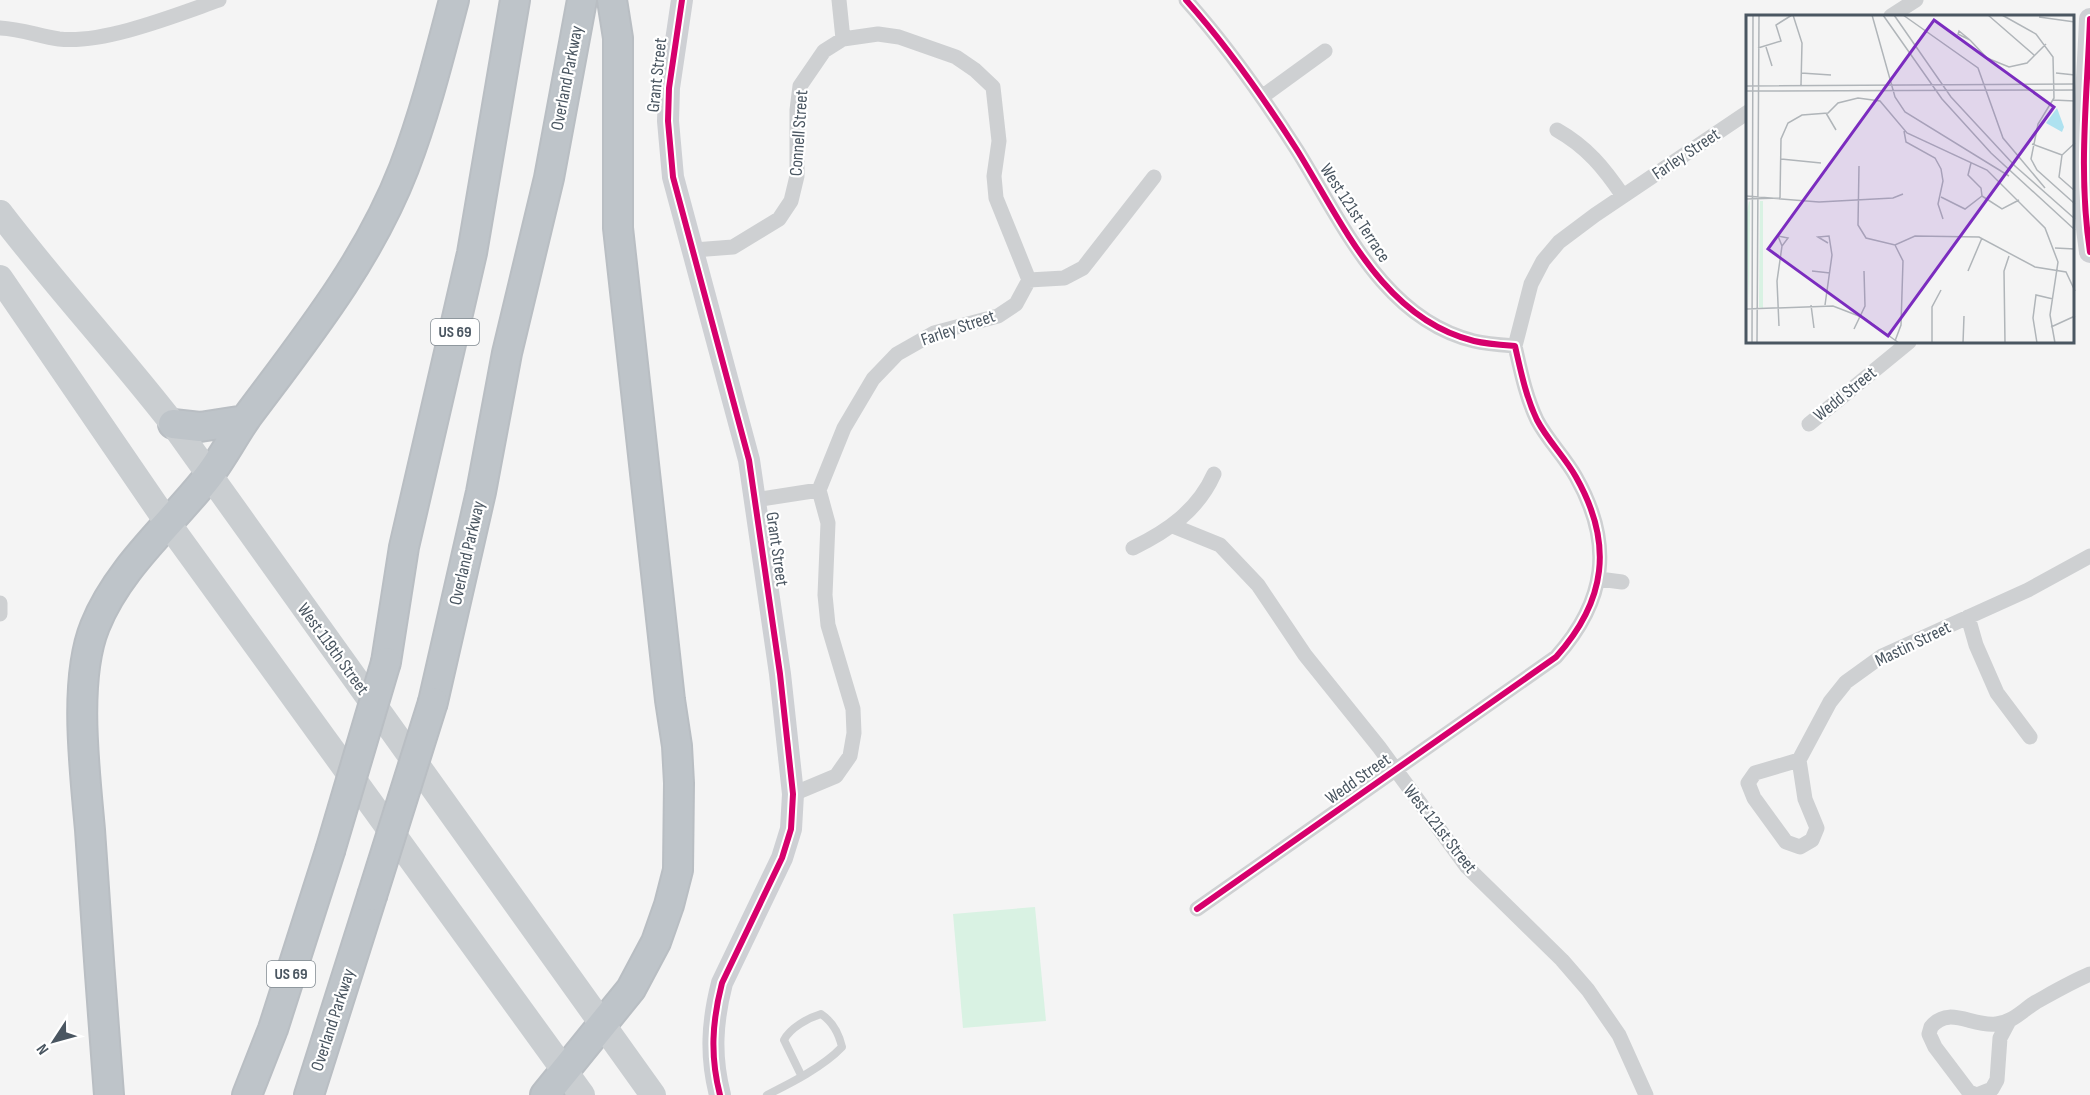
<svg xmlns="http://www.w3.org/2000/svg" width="2090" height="1095" font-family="'Sofia Sans Condensed',sans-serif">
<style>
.green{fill:#d9f2e3}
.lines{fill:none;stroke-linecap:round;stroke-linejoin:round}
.highway-casing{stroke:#b9bec3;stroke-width:32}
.lane{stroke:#ced0d2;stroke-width:8}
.street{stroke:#ced0d2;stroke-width:15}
.secondary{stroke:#ced0d4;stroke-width:22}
.primary{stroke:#caced1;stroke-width:26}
.highway{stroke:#bec4c9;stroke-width:28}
.highway-bridge-casing{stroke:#b9bec3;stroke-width:32;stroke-linecap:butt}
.highway-bridge{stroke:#bec4c9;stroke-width:28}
.cycleway-casing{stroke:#fff;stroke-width:10}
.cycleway{stroke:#d6006c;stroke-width:6}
.labels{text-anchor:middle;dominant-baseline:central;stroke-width:4.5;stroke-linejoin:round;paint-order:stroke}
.shield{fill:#fff;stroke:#808990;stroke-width:1.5}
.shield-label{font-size:16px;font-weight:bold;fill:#4a5661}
.street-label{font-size:18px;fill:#4a5661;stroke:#fff}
.inset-road{fill:none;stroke:#b0b5b9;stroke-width:1.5}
.view{fill:#7b2cbf;fill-opacity:0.15;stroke:#7b2cbf;stroke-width:3}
.inset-edge{fill:none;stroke:#4a5661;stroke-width:3}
</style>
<rect width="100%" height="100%" fill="#f4f4f4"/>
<path class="green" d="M1035,907L1046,1021L963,1028L953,914Z"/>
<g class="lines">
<defs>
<path id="highway" d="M173,424L200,427L245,420
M386,662L404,547L472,253L515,0
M433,702L481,492L507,353L549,178L582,0
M109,1095C102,1007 96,918 90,830C85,772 73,680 95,626C118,568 170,525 207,478C222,459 233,437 247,417C306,338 368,261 404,168C425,113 439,57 454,0
M247,1095L273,1029L330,851
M309,1095L372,896
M545,1095L631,989L656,942L669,905L678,870L679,783L677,746L670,700L618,228V38L612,0"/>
</defs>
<use href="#highway" class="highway-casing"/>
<path class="lane" d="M767,1095C791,1083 823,1067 842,1047C839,1034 833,1022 821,1014C808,1018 790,1028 784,1040L801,1075"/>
<path class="street" d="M839,0L843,39
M1186,0C1228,47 1263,97 1297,150C1342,222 1383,319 1474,341C1487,344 1502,345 1515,346C1521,372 1526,397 1537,420C1548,441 1565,457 1576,477C1614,544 1606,601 1556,657L1197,909
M1891,16L1916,0
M0,28C21,29 39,36 59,39C104,44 176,15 219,0
M1263,96L1325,51
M1557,130C1587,147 1604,168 1623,196
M694,250L733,247L779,219L791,201L797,176V110L800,86L824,51L843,39L878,34L899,37L956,57L975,70L993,87L999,141L994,176L996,198L1029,280
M1029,280L1064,278L1083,268L1154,177
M1515,346L1531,284L1543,261L1559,242L1595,215L1748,112
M1809,424L1909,342
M755,500L819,490
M1173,526L1220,545L1258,585L1305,655L1379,747L1467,867L1562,960L1588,990L1619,1035L1646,1095
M1133,548C1168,531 1198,510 1214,474
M1599,579L1622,582
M0,603V614
M1968,617L1976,645L1997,693L2030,737
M1799,760L1755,773L1748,783L1754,798L1786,842L1800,847L1812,840L1817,828L1805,799L1799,760L1830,702L1846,682L1882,656L2028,590L2090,556
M793,794L836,776L850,756L854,733L853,709L828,625L825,595L828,523L819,490L844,428L873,379L897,354L934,333L998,316L1016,304L1029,280
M2009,1021L2000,1038L1997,1080L1992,1089L1977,1095L1969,1092L1935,1047L1929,1034L1931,1027C1949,1005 1972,1027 1996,1024C2012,1023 2023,1010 2036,1002C2054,992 2071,982 2090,974"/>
<path class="secondary" d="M682,0L669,88L668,121L673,177L749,460L780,674L793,794L791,829L782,858L722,983C712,1022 710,1056 720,1095
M2090,19C2087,97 2078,173 2090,252"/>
<path class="primary" d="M0,213C55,285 117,352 173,424L653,1095
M0,278L167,522L582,1095"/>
<use href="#highway" class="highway"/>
<defs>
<path id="highway-bridge" d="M330,851L386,662
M372,896L433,702"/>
</defs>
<use href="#highway-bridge" class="highway-bridge-casing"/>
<use href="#highway-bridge" class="highway-bridge"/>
<defs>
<path id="cycleway" d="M682,0L669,88L668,121L673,177L749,460L780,674L793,794L791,829L782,858L722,983C712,1022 710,1056 720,1095
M1186,0C1228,47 1263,97 1297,150C1342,222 1383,319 1474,341C1487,344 1502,345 1515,346C1521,372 1526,397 1537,420C1548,441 1565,457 1576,477C1614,544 1606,601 1556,657L1197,909
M2090,19C2087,97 2078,173 2090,252"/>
</defs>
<use href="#cycleway" class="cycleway-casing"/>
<use href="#cycleway" class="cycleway"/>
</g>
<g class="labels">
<g class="shield">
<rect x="431" y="319" width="48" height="26" rx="4.5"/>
<rect x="267" y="961" width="48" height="26" rx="4.5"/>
</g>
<g class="shield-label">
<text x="455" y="332">US 69</text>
<text x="291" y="974">US 69</text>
</g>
<g class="street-label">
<text transform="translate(657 75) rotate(-84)">Grant Street</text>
<text transform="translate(567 78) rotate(-79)">Overland Parkway</text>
<text transform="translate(799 133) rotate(-86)">Connell Street</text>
<text transform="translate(1686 154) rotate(-34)">Farley Street</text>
<text transform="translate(1355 213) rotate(57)">West 121st Terrace</text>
<text transform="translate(958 328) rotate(-19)">Farley Street</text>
<text transform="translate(1845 394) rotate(-39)">Wedd Street</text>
<text transform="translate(777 549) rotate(82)">Grant Street</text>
<text transform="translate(467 553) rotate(-77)">Overland Parkway</text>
<text transform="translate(1913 644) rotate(-26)">Mastin Street</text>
<text transform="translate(333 649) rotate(54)">West 119th Street</text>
<text transform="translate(1358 779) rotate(-35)">Wedd Street</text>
<text transform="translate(1440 829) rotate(52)">West 121st Street</text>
<text transform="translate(333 1020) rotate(-72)">Overland Parkway</text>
</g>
</g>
<g transform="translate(1746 15)">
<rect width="328" height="328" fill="#f4f4f4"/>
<path d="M3,186L4,187L3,293L0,203ZM14,186H17V293L13,292Z" fill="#d9f2e3"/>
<path d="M311,93L318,112L316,117L300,108Z" fill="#aee2f0"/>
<path class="inset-road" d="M47,0L56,28L55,70M126,0L149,82L159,97L263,161M137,0L196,84L245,138L329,215M148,0L205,82L269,151L329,204M157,0L232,53L257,123L299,173M242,0L288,40M256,0L290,19L307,42L308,83L292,109L285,144L291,155L329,189M293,2L329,7M224,25L213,16L212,19L224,25L241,43L263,52L281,48L300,29M20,32L26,51M12,33L35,26L30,10L46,0M55,58L85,60M310,58L329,60M0,71L329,69M0,76L329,75M307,85L329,86M80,98L90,115M158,116L160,127L189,143L195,154L197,166L192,189L197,204M329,128L316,140L313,162L329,176M286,129L316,140M35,144L75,148M225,148L222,160L235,173L236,181M113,151L112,210L120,223L149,230L169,221L233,222L289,252L320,257L329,276M0,181L73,187L147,183L157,179M236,181L256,194L273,185M195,182L219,194L236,181M34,183L35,124L42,108L56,100L82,98L92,88L112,83L134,86L161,118L241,155L299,213L312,247L304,300L309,328M0,184L34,183M309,233L329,234M66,256L84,258M222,256L236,223M65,290L68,313M79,290L86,240L83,221L72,222L82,228M0,294L87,291L118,303L153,328M33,311L31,266L36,231L42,223L32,221L36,231M305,312L329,301M108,314L119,291L118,256M149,326L155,310L157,246L149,230M6,328L7,0M11,328L13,0M186,328V292L195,275M217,328L218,301M259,328L258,256L263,241M291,328L287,303L290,280L307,284"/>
<path class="view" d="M188,5L308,92L142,321L22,234Z"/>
<rect width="328" height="328" class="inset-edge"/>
</g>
<g transform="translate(54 1041) rotate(234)" stroke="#ffffff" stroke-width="4.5" paint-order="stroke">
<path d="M0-4.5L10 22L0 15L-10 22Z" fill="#4a5661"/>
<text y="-9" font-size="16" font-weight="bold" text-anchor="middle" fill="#4a5661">N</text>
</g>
</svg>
